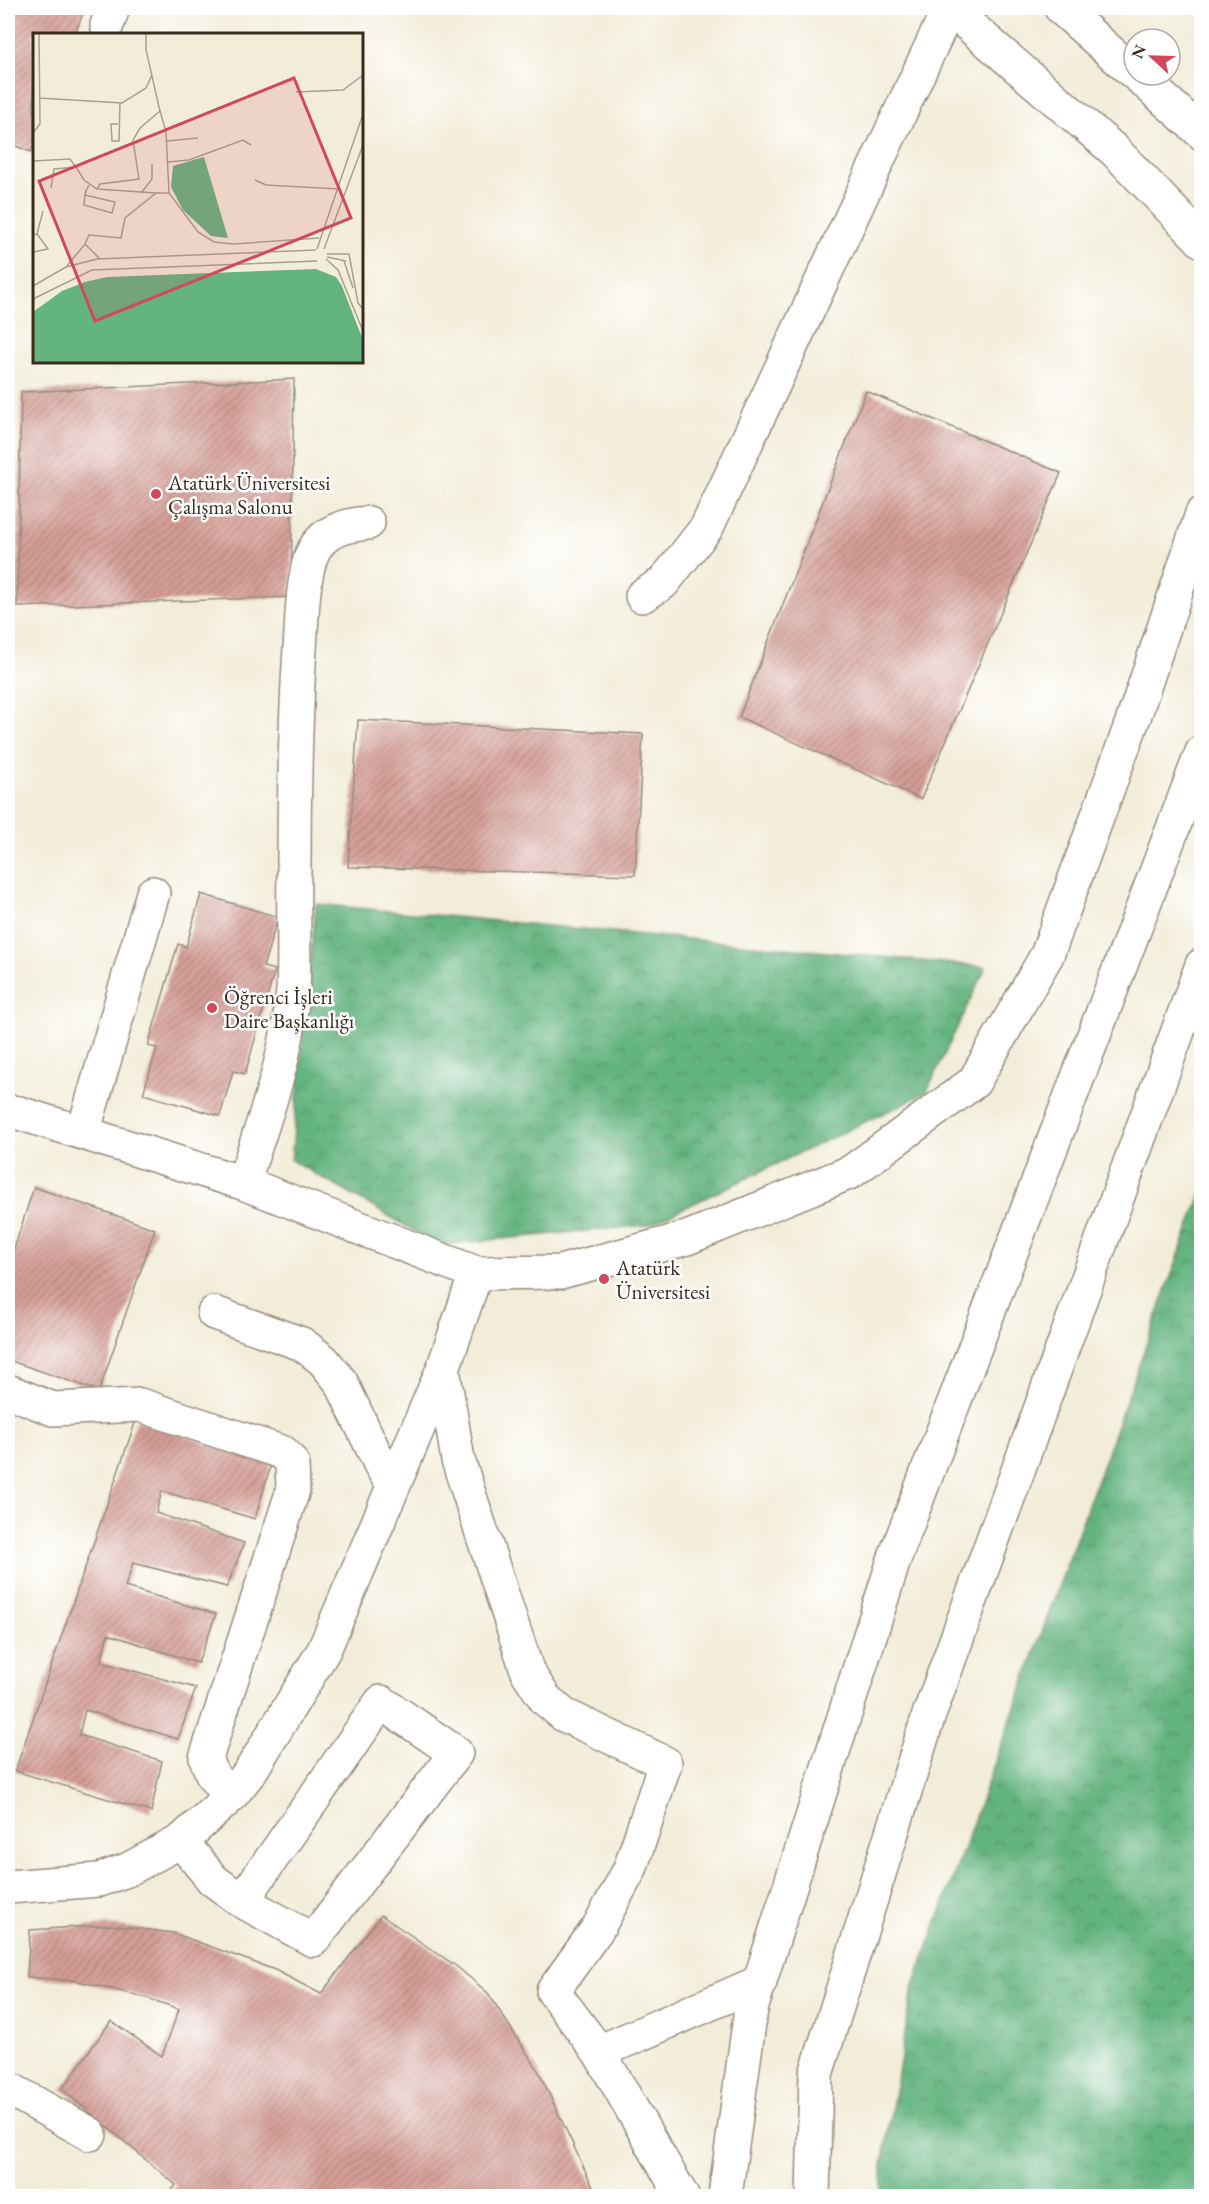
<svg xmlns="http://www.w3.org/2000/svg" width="1209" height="2204" font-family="'EB Garamond',serif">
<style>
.forest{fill:url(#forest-crowns);stroke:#506f4e;stroke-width:1.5}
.building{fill:url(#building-hatch)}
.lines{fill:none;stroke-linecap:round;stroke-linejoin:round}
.minor-casing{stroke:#968c7c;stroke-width:36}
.major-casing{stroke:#968c7c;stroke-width:36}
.minor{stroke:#fff;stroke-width:33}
.major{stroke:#fff;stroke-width:33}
.poi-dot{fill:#d1495b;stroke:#fff;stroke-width:2}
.labels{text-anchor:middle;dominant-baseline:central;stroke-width:5;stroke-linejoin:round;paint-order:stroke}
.poi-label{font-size:21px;fill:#3b2a1e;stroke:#fff;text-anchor:start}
.inset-road{fill:none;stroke:#a99f8e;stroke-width:1.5}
.view{fill:#d1495b;fill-opacity:0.15;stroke:#d1495b;stroke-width:3}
.inset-edge{fill:none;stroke:#3b2a1e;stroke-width:3}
</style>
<defs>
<pattern id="forest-crowns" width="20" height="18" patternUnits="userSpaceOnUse" patternTransform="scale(1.5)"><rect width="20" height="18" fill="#64b47f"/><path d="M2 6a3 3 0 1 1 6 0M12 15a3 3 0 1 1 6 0" fill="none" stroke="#549367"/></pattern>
<pattern id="building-hatch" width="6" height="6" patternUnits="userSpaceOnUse" patternTransform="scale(1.5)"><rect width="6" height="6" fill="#d59e96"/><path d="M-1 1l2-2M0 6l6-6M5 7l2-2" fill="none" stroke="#ae817a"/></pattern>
</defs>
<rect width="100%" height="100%" fill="#fff"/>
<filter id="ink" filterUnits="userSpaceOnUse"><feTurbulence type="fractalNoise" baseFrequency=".0167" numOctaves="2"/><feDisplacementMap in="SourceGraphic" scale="12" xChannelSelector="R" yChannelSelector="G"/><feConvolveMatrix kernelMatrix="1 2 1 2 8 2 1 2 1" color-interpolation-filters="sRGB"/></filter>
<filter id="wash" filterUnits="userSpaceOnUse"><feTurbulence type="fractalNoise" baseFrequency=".008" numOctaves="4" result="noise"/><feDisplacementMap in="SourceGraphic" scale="24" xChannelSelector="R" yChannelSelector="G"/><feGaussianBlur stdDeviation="1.35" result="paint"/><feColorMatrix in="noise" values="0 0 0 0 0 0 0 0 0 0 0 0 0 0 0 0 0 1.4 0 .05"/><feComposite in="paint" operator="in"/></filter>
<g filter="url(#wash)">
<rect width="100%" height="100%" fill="#f2edd9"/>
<path class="forest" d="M316,904L986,967L926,1093L648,1225L439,1245L291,1160Z
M1201,1194V2196H882V2165L913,1988Z"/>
<g id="blocks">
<path class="building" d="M8,8H85L75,34H34V144L31,152L8,143Z
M294,379L291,597L17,607L21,392Z
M866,391L1061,473L921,799L739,717Z
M358,720L643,734L635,875L348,867Z
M201,894L278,917L263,967L275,970L245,1074L233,1071L220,1116L143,1094L157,1048L148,1046L178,944L186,947Z
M34,1187L155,1229L99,1391L8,1360V1267Z
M136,1420L271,1464L255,1519L162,1491L156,1513L244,1543L227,1587L133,1563L125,1587L216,1614L198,1663L108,1634L101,1662L196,1688L178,1739L85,1710L79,1735L162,1761L151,1812L15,1771Z
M381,1915L456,1966L488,1993L538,2070L597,2196H167L176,2185L62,2089L111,2021L162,2056L179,2009L144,1997L78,1981L27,1977L30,1930L109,1925L173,1933L275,1970L321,1994Z"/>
</g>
</g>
<g filter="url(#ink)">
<use href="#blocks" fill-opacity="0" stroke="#968c7c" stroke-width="1.5"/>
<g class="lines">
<defs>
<path id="minor" d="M949,8L1114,150L1202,241
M1061,8L1134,73
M107,25L113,8
M1137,75L1202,133
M642,596L663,583L707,527L949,8
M8,1112L19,1113L243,1183L476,1273L560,1272L687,1238L851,1172L974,1082L1047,955L1135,714L1202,514
M83,1133L153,893
M243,1183C264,1120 288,1057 293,990C295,951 293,911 294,872C294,797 295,723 300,649C302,622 302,579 312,554C322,531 345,525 368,523
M476,1273L443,1369L458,1460L528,1673L546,1700L564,1715L665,1763L630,1869L598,1928L553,1991L599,2052
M214,1313L302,1344L323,1360L341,1382L380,1464L386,1474L396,1480
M8,1391L53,1409L140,1405L284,1453L292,1463L293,1490L206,1758L213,1776L230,1797
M181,1841L213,1880L242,1901L313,1940L456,1753L381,1702L242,1901
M8,1887L99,1880L127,1870L181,1841L230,1797L250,1772L324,1650L443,1369
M8,2088L90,2134
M682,2196L599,2052L760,1982"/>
<path id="major" d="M725,2196L751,2009L895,1557L1202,752
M813,2196L816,2074L929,1715L1202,965"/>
</defs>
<use href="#minor" class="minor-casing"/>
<use href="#major" class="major-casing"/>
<use href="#minor" class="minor"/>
<use href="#major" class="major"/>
</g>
</g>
<g class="poi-dot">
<circle cx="156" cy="494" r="6"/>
<circle cx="212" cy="1008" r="6"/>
<circle cx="604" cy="1279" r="6"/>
</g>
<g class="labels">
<g class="poi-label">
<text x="168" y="482">Atatürk Üniversitesi<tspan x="168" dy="24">Çalışma Salonu</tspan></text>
<text x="224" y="996">Öğrenci İşleri<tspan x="224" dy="24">Daire Başkanlığı</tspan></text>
<text x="616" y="1267">Atatürk<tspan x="616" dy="24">Üniversitesi</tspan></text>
</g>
</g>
<g transform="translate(33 33)">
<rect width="330" height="330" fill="#f2edd9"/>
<path d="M171,124L195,205L178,203L150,177L138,154L140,133ZM283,236L303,244L309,253L330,307V330H0V279L29,258L52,249L74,244Z" fill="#64b47f"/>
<path class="inset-road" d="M263,59L310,57L330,42M6,65L89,70L113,55L119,42M127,78L133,99L136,160L165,199L181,209L200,211L286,205M85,91H78L79,108H86L87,70M0,100L7,91L6,0M134,108L165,105M0,128L37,126L43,134M135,129L156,127L210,107L218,112M222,147L233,152L306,156M18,155L21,136L43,134L51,147L64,156L123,160M64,156L67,151L106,146L100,107L107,95L127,78L113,17V0M108,160L119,146V131M52,162L82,169L79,180L51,172L52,162L53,158L56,152M0,202L4,201L10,178M52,211L56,202L88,205L92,185L123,160H136M284,216L330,81M291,216L330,112M0,219L15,216L4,201M294,221H316L325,270L330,276M294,224L313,228M293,226L305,237L330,298M311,228L320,255M33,234L52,211L67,226M0,253L33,234L64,226L283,217M0,266L59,237L284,228"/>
<path class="view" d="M261,45L318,185L62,288L6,148Z"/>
<rect width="330" height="330" class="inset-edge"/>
</g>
<rect width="1209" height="2204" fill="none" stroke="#fff" stroke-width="30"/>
<g transform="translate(1152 57) rotate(292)"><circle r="28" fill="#ffffff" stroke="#b1aaa5" stroke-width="1.5"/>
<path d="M0-4.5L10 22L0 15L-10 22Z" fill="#d1495b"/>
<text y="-9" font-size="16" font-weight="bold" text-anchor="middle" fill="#3b2a1e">N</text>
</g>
</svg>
